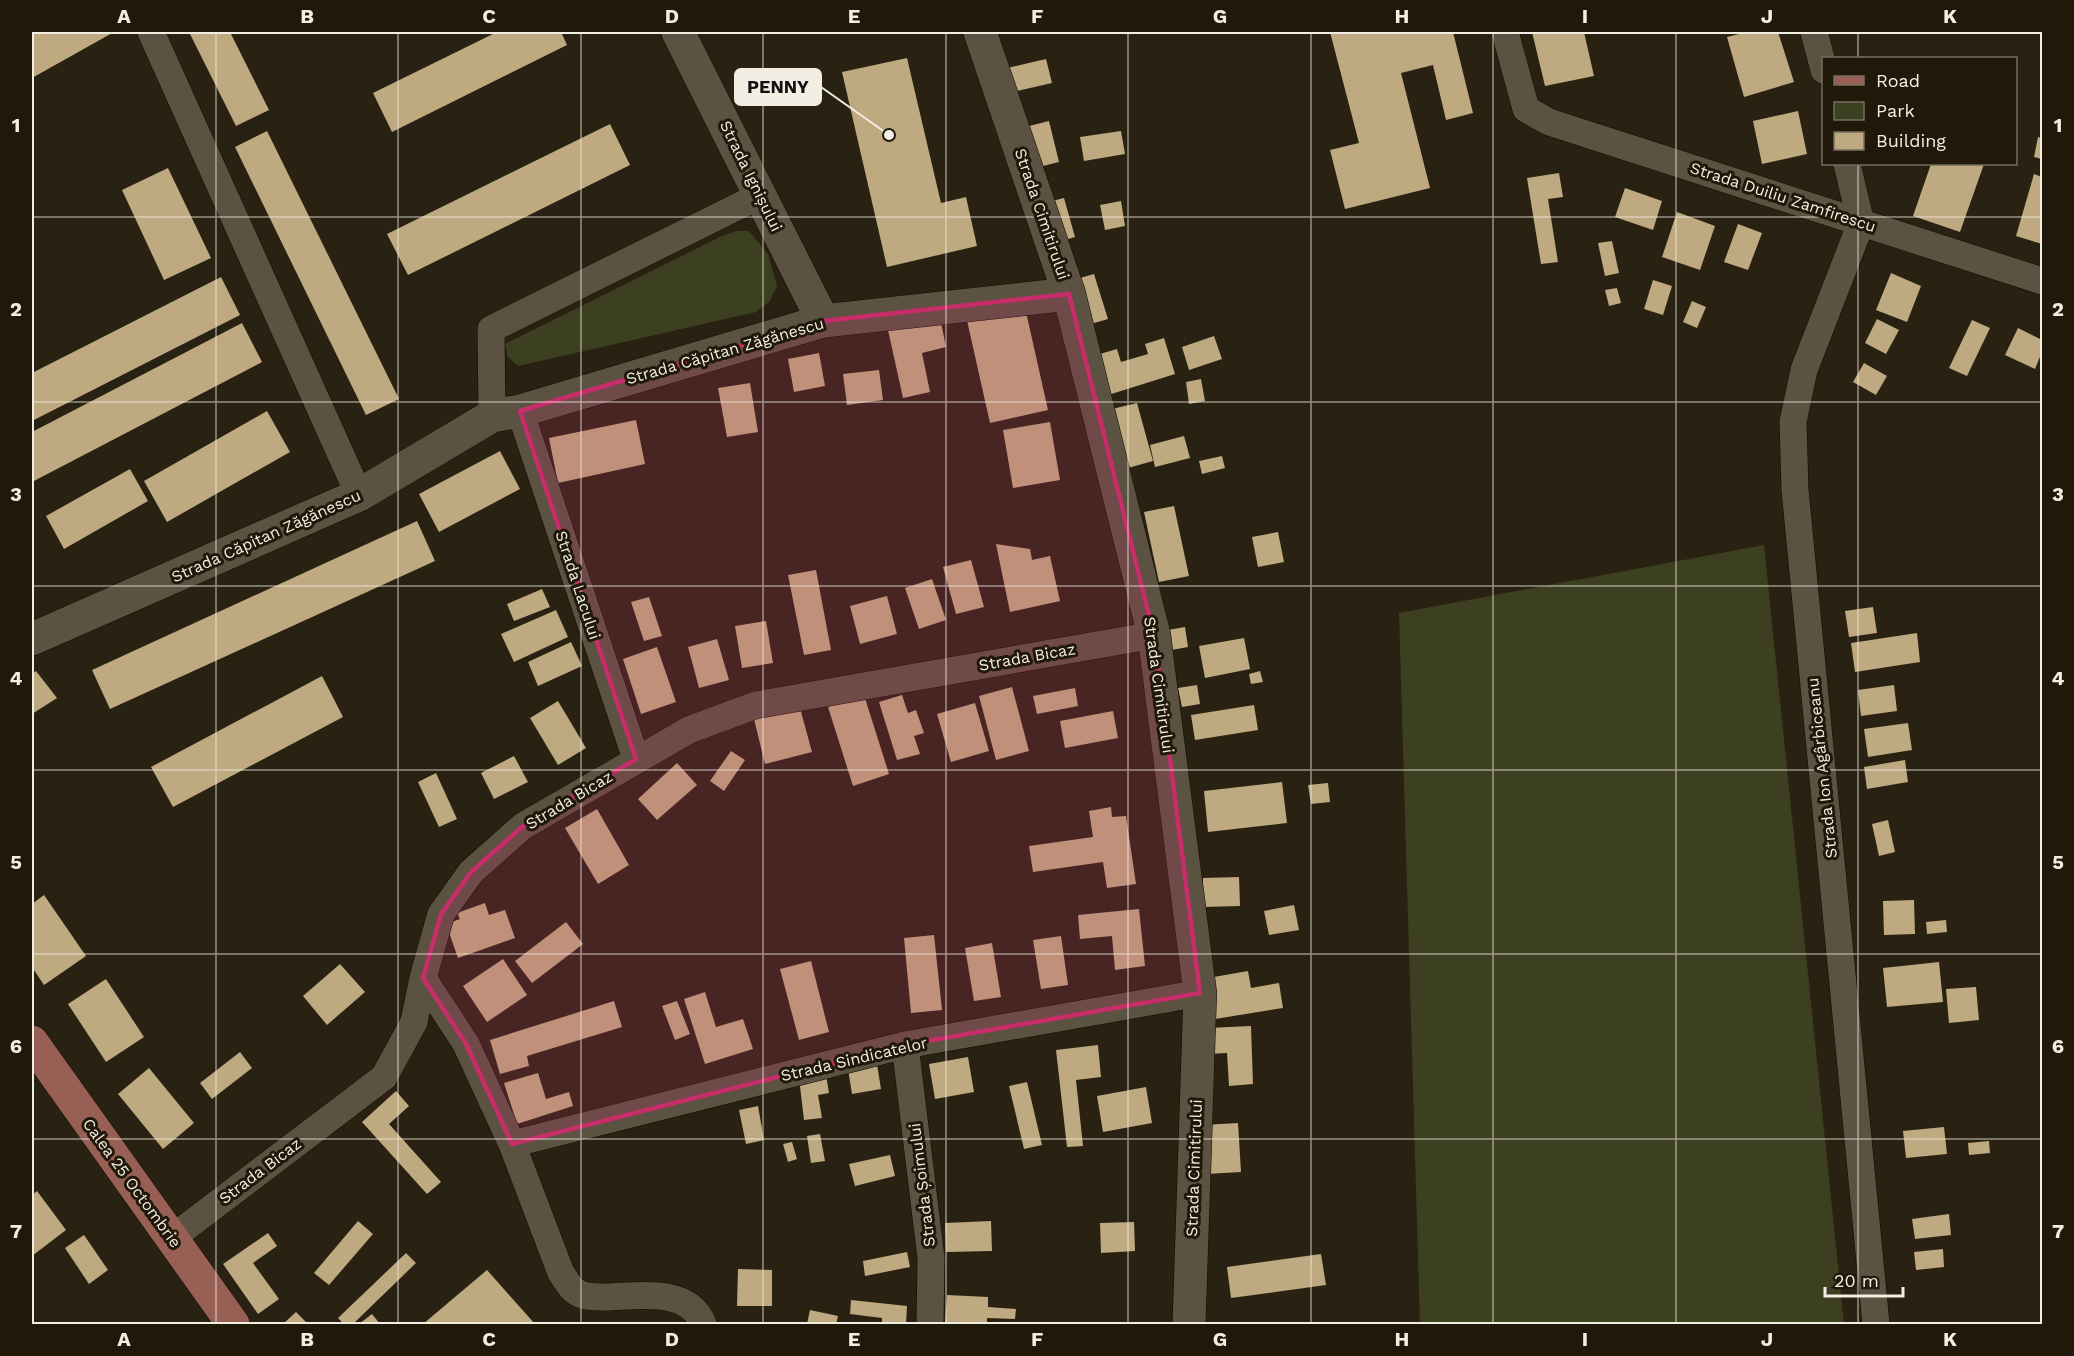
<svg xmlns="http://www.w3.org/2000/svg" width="2074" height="1356" font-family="'Work Sans',sans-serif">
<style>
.green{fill:#3d4020}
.building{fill:#bea980}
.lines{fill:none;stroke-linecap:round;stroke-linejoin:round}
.street-casing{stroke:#120b01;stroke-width:28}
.secondary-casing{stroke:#120b01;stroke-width:34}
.primary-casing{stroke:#120b01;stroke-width:34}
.street{stroke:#5b5241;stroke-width:27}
.secondary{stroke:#5b5241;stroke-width:33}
.primary{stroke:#986054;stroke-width:33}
.marked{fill:#c72d69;fill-opacity:0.2;stroke:#c72d69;stroke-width:4.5;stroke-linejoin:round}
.grid{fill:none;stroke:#f3eee4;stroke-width:1.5;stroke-opacity:0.55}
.labels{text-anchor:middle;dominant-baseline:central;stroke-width:6;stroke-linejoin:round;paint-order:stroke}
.street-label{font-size:16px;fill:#f3eee4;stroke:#201809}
.leader{fill:none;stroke:#f3eee4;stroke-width:2}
.callout-dot{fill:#f3eee4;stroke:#201809;stroke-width:2}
.callout{fill:#f3eee4;stroke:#f3eee4;stroke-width:2}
.callout-label{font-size:18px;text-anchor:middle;font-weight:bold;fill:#111}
.neatline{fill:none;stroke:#f3eee4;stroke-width:2}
.grid-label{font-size:20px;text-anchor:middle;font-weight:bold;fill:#f3eee4}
</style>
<rect width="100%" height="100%" fill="#292212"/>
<path class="green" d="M737,231H749L768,254L777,286L770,301L756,312L518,366L508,357L505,344L722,236Z
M1764,545L1844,1324H1420L1399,613Z"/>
<path class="building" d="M32,32H114L32,78Z
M189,32H230L269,110L236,126Z
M497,32H561L567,45L392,132L373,93Z
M1330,32H1453L1473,113L1446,120L1433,65L1401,73L1430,188L1345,209L1330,150L1359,143Z
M1532,32H1584L1594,76L1545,86Z
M1747,32H1778L1794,82L1744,97L1727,37Z
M907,58L941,203L966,197L977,246L887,267L842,72Z
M1046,59L1052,83L1013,92L1007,68Z
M1798,111L1807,154L1762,164L1753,121Z
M1049,121L1059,162L1035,168L1025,127Z
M610,124L630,165L408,275L387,234Z
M267,131L399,399L366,415L235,147Z
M1121,131L1125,154L1084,161L1080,137Z
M2038,137L2042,138V159L2034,157Z
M1931,164H1984L1960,232L1913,216Z
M168,168L211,258L164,280L122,190Z
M1559,173L1563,197L1548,199L1558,262L1541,264L1527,178Z
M2034,174L2042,177V244L2016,236Z
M1625,188L1662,201L1653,230L1615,217Z
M1064,198L1075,237L1055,243L1044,203Z
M1121,201L1125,226L1105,230L1100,205Z
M1677,212L1715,226L1700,270L1662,257Z
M1738,224L1762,233L1748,270L1724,262Z
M1612,241L1619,273L1605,276L1598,243Z
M1891,273L1921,286L1907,322L1876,310Z
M1094,274L1108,319L1084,326L1070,281Z
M221,277L240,315L32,421V373Z
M1653,280L1672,286L1663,315L1644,309Z
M1617,288L1621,303L1609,306L1605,290Z
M1692,301L1706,307L1697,328L1683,322Z
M1024,303L1048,410L990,423L966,316Z
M940,318L946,347L922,353L930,392L903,398L888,330Z
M1877,319L1899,330L1886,354L1865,343Z
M1972,320L1990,328L1967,376L1949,368Z
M242,323L262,362L32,482V432Z
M2018,328L2042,340V352L2035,369L2005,355Z
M1214,336L1222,359L1189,370L1182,347Z
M1164,338L1175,374L1105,396L1093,356L1117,349L1121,362L1148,354L1145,344Z
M819,353L825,386L794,392L788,359Z
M1864,363L1887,376L1876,395L1853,382Z
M879,370L883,400L847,405L843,374Z
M1201,379L1205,401L1189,404L1186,382Z
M750,383L758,432L727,437L718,388Z
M1137,403L1153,461L1128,468L1112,409Z
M267,411L290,452L167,522L144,481Z
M636,420L645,464L558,483L549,438Z
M1050,422L1060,480L1013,488L1003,430Z
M1184,436L1190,458L1155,467L1150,445Z
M500,451L520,489L439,532L419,494Z
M1222,456L1225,468L1202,474L1199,461Z
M130,469L148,501L64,549L46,516Z
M1174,506L1189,576L1159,582L1144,512Z
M417,521L435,561L110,709L92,670Z
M1278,532L1284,562L1258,567L1252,537Z
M996,544L1030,549L1032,560L1050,556L1060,601L1010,612Z
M971,560L984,607L956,614L943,567Z
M816,570L831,650L804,655L788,575Z
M932,579L946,620L919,629L905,588Z
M542,589L550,607L514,621L507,604Z
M887,596L897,634L860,644L850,606Z
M649,597L662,636L644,641L631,602Z
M1873,607L1877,633L1849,637L1845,611Z
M556,610L568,637L514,662L501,634Z
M766,621L773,663L742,668L735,626Z
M1185,627L1188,647L1171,650L1168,630Z
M1917,633L1920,662L1855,672L1851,643Z
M1244,638L1250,669L1205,678L1199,646Z
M717,639L729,680L699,688L688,647Z
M571,642L582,666L538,686L528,662Z
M657,647L676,702L641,714L623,659Z
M36,671L57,698L32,714V674Z
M1260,671L1263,682L1251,684L1249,674Z
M322,676L343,717L173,807L151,767Z
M1197,685L1200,704L1182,707L1178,688Z
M1894,685L1897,711L1861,716L1858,690Z
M1012,687L1029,751L996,760L979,696Z
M1075,688L1078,706L1037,714L1033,696Z
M864,695L889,774L853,786L828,707Z
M902,695L908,713L916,710L924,733L914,736L920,754L897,760L879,702Z
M558,701L586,748L558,765L530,718Z
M975,703L989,751L951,762L937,714Z
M1254,705L1258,730L1195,740L1191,715Z
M800,708L812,752L765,764L754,719Z
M1113,711L1118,738L1065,748L1060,721Z
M1908,723L1912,750L1868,757L1864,729Z
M731,751L745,760L724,791L710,781Z
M514,756L528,782L494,799L481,773Z
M1905,760L1908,782L1867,789L1864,767Z
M677,763L697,785L657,820L638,799Z
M436,773L457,819L439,827L418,782Z
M1282,782L1287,823L1208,832L1204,791Z
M1328,783L1330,802L1311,804L1308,785Z
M1111,807L1112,817L1126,816L1136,884L1107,888L1103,862L1033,872L1029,846L1093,837L1089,811Z
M597,809L629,865L598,884L565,828Z
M1888,820L1895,852L1879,856L1872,824Z
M1239,877L1240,906L1203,907V878Z
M44,895L86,956L44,985L32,967V904Z
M1914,900L1915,934L1884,935L1883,901Z
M485,903L489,915L505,910L515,938L458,958L446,924L460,919L457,913Z
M1294,905L1299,930L1269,935L1264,911Z
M1139,909L1145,966L1115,970L1112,936L1080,939L1078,915Z
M1946,920L1947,932L1927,934L1926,922Z
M566,922L583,944L532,983L515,961Z
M934,935L942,1010L911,1013L904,938Z
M1061,936L1068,985L1041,989L1033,940Z
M992,943L1001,997L974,1001L965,948Z
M503,959L527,995L487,1022L463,986Z
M811,961L829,1032L799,1040L780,969Z
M1939,962L1943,1002L1887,1007L1883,968Z
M340,964L365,992L327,1025L303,996Z
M1248,971L1251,988L1279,983L1283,1008L1215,1019L1208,978Z
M106,979L144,1037L106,1062L68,1004Z
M1976,987L1979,1020L1949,1023L1946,989Z
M705,992L716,1027L743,1019L753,1049L705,1064L684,999Z
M614,1001L622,1027L527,1056L529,1066L500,1074L490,1040Z
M677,1001L690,1034L675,1040L662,1006Z
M1251,1026L1253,1084L1229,1086L1227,1053L1209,1054L1208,1028Z
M1098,1045L1101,1077L1076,1080L1083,1146L1067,1147L1056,1050Z
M240,1052L252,1068L212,1099L200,1083Z
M968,1057L974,1092L935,1099L929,1064Z
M876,1058L881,1089L852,1094L847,1063Z
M149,1068L194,1123L163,1149L118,1094Z
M538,1073L546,1099L569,1092L573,1106L517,1124L504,1083Z
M826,1075L829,1093L818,1095L822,1118L804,1120L799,1078Z
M1027,1082L1042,1145L1024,1149L1009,1086Z
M1146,1087L1152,1123L1103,1132L1097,1096Z
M396,1091L409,1106L389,1124L441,1182L427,1194L362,1122Z
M758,1106L764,1140L746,1144L739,1110Z
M1238,1123L1241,1172L1206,1174L1203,1125Z
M1944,1127L1947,1154L1906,1158L1903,1131Z
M820,1134L825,1161L811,1163L807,1136Z
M1989,1141L1990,1153L1969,1155L1968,1143Z
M792,1142L797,1159L788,1162L783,1144Z
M890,1155L895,1176L855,1186L849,1164Z
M37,1191L66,1230L32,1256V1195Z
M1949,1214L1951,1235L1915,1239L1912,1219Z
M358,1221L373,1234L329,1285L314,1273Z
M991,1221L992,1251L946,1252L945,1223Z
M1134,1222L1135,1251L1101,1253L1100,1223Z
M268,1233L277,1246L253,1263L279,1299L258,1314L223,1264Z
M84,1235L108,1270L89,1284L65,1248Z
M1943,1249L1944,1267L1916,1270L1914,1252Z
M907,1252L910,1267L865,1276L863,1261Z
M406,1253L416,1263L353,1324H344L338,1318Z
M1321,1254L1326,1285L1231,1298L1227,1267Z
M738,1269L772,1270V1306H737Z
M487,1270L535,1324H423Z
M947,1295L988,1297V1307L1016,1309L1015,1319L987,1318V1324L945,1323Z
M851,1300L907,1306L906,1324H882V1318L850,1314Z
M810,1310L838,1316L836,1324H807Z
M296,1312L308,1324H283Z
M372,1314L380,1324H359Z"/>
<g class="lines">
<defs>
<path id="street" d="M151,32L359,495
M1505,32L1526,109L1549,122L2042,281
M1814,32L1824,70
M1847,164L1861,223
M1861,223L1804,370L1793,422L1795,490L1876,1324
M520,411L636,759
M492,416L491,329L761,195
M423,978L466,1044L512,1144L561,1273C565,1278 569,1287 575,1291C584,1298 596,1297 607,1297C639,1296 689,1287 703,1324
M905,1045L931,1258L930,1324
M512,1144L905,1045L1200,993
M172,1238L384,1077L414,1022L423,978L441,914L471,872L523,826L689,730L756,705L1154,635"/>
<path id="secondary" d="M678,32L823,321
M980,32L1069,294L1154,635L1200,993L1189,1324
M32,639L359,495L492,416L520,411L823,321L1069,294"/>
<path id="primary" d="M32,1042L233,1324"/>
</defs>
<use href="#street" class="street-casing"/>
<use href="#secondary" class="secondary-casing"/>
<use href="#primary" class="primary-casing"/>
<use href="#street" class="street"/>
<use href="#secondary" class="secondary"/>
<use href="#primary" class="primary"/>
</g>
<path class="marked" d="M1069,294L1154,635L1200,993L905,1045L512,1144L466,1044L423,978L441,914L471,872L523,826L636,759L520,411L823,321Z"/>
<path class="grid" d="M216,32V1324M398,32V1324M581,32V1324M763,32V1324M946,32V1324M1128,32V1324M1311,32V1324M1493,32V1324M1676,32V1324M1858,32V58M1858,164V1324M32,217H2042M32,402H2042M32,586H2042M32,770H2042M32,954H2042M32,1139H2042"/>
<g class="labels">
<g class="street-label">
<text transform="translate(751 176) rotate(64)">Strada Ignișului</text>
<text transform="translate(1783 197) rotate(18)">Strada Duiliu Zamfirescu</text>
<text transform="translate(1042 214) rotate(71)">Strada Cimitirului</text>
<text transform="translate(725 351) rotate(-16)">Strada Căpitan Zăgănescu</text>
<text transform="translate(266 536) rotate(-24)">Strada Căpitan Zăgănescu</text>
<text transform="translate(578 585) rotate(72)">Strada Lacului</text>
<text transform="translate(1027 657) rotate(-10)">Strada Bicaz</text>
<text transform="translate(1159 685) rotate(82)">Strada Cimitirului</text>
<text transform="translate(1822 768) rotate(-96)">Strada Ion Agârbiceanu</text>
<text transform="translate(569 800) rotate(-31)">Strada Bicaz</text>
<text transform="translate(854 1059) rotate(-13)">Strada Sindicatelor</text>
<text transform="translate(1194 1168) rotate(-88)">Strada Cimitirului</text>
<text transform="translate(260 1171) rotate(-37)">Strada Bicaz</text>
<text transform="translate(132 1183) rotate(54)">Calea 25 Octombrie</text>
<text transform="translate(922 1185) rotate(-97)">Strada Șoimului</text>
</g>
</g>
<path class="leader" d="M889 135L821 87"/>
<circle class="callout-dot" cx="889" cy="135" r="6"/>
<rect class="callout" x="735" y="69" width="86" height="36" rx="6"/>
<g class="callout-label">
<text x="778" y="93">PENNY</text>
</g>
<rect width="2074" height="1356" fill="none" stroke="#201809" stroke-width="66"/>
<rect x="1822" y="57" width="195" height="108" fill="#201809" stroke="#746e61" stroke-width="1.5"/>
<rect x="1834" y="76" width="30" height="9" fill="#986054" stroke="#746e61" stroke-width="1.5"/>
<text x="1876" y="87" font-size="18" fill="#f3eee4">Road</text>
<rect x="1834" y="102" width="30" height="18" fill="#3d4020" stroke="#746e61" stroke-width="1.5"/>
<text x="1876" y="117" font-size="18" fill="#f3eee4">Park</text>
<rect x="1834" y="132" width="30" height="18" fill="#bea980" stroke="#746e61" stroke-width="1.5"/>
<text x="1876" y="147" font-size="18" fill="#f3eee4">Building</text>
<path d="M1825 1287v9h78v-9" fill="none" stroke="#f3eee4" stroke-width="3"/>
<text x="1834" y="1287" font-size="18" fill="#f3eee4" stroke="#201809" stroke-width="4.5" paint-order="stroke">20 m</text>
<rect x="33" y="33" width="2008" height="1290" class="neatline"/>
<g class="grid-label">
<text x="124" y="23">A</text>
<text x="307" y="23">B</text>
<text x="489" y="23">C</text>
<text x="672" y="23">D</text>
<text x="854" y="23">E</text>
<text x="1037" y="23">F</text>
<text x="1220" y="23">G</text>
<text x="1402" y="23">H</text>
<text x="1585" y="23">I</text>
<text x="1767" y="23">J</text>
<text x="1950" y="23">K</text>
<text x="16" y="132">1</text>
<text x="2058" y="132">1</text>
<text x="16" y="316">2</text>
<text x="2058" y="316">2</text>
<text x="16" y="501">3</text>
<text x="2058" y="501">3</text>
<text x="16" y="685">4</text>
<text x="2058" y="685">4</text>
<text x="16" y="869">5</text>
<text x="2058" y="869">5</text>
<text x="16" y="1053">6</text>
<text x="2058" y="1053">6</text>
<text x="16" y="1238">7</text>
<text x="2058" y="1238">7</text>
<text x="124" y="1346">A</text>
<text x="307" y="1346">B</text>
<text x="489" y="1346">C</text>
<text x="672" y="1346">D</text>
<text x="854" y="1346">E</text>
<text x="1037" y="1346">F</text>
<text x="1220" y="1346">G</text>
<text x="1402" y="1346">H</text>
<text x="1585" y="1346">I</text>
<text x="1767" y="1346">J</text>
<text x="1950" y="1346">K</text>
</g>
</svg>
